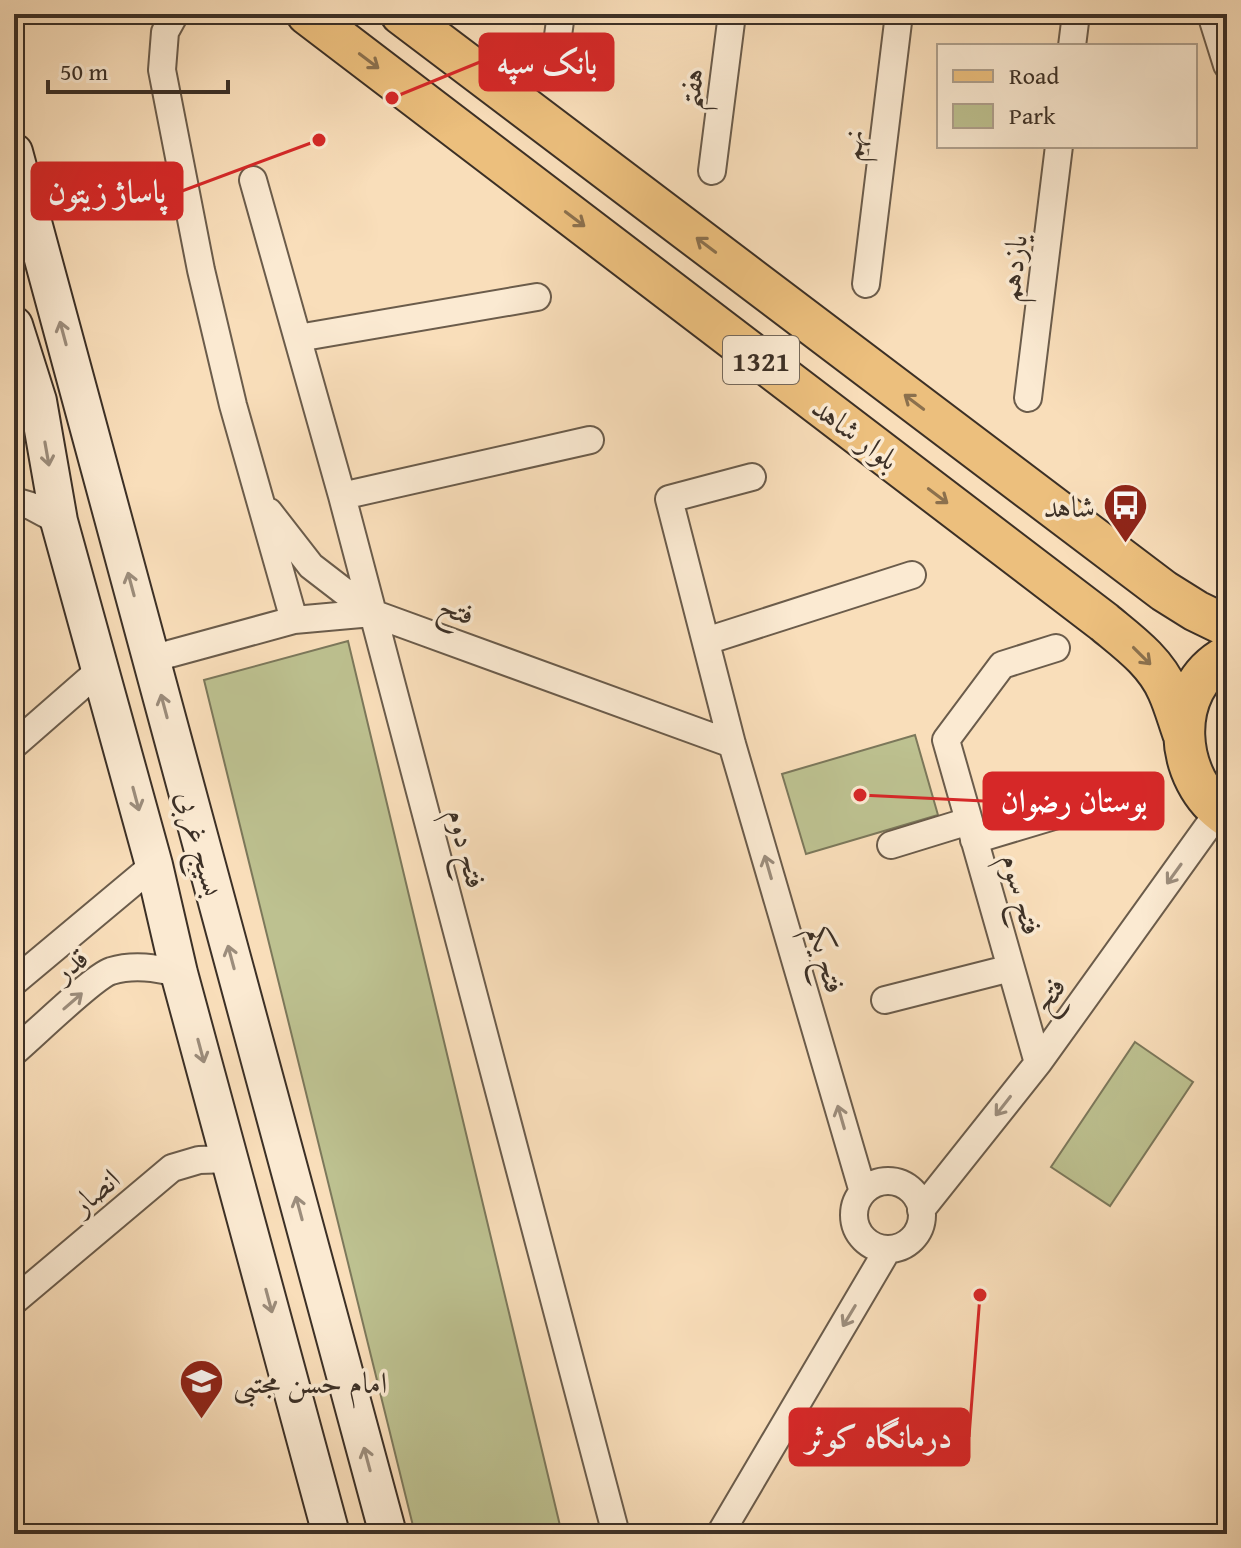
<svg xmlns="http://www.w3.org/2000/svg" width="1241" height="1548" font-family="'Gentium Book Plus',Amiri,serif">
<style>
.green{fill:#bdc190;stroke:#7c785b;stroke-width:2}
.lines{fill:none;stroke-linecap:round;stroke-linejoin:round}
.minor-casing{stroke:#6b5c4b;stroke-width:30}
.secondary-casing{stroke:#3c3026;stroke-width:40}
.primary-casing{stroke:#3c3026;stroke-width:44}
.minor{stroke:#fbead2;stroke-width:26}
.secondary{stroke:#fbead2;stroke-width:36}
.primary{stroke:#ecbf7d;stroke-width:40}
.oneway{stroke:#8b704d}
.oneway2{stroke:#9c8d7c}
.labels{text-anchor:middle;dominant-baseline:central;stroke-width:7;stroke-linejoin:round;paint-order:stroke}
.shield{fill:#fbead2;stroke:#75685a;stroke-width:2}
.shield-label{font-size:28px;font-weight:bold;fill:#3c3026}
.street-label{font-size:30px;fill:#3c3026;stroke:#fbead2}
.poi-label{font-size:30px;fill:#3c3026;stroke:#fbead2;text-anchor:end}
.leader{fill:none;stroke:#d62828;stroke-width:3}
.callout-dot{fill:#d62828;stroke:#fbead2;stroke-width:3}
.callout{fill:#d62828;stroke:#d62828;stroke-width:3}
.callout-label{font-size:32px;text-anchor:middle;font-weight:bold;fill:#fff}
</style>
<rect width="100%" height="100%" fill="#f9deba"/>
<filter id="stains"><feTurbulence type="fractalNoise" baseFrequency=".0025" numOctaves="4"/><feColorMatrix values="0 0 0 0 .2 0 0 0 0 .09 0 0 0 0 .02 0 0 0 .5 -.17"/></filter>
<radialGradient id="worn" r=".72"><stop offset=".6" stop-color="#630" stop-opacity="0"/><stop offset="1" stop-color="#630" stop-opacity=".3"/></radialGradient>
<path class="green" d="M348,641L562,1534H415L204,680Z
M915,735L938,815L806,854L782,774Z
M1135,1042L1193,1082L1110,1206L1051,1167Z"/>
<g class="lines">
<defs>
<path id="minor" d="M175,14L165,32L162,70L201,270L233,405L294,620
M1211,14L1227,65
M1072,46L1076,14
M556,50L561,14
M712,171L732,14
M253,180L342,496L616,1534
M866,284L899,14
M298,338L537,297
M1028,398L1059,146
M14,422L38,401
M752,477L669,499L732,744L863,1192
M342,496L590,440
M14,501L31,506L59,521
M269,512L311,566L372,613
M706,641L912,575
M151,659L294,620L372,613L732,744
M14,745L101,669
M974,840L1064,813
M891,845L969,821
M14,982L154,865
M885,1000L1011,968
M14,1052C32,1037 93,977 111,971C134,964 156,968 179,973
M1038,1063L946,740L1002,665L1056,648
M854 1215a34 34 0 1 1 68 0a34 34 0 1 1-68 0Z
M921,1210L1038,1063L1219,811
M14,1301L172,1168L199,1160L231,1159
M720,1534L888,1249"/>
<path id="secondary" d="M14,152L388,1534
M14,325L38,401L59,521L154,865L179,973L331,1534"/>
<path id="primary" d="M307,14L1104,622C1128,642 1155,661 1168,691C1174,704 1178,719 1183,733
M401,14L1164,591L1196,611L1227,626
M1227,656C1166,689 1174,781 1227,816"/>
</defs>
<use href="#minor" class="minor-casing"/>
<use href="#secondary" class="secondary-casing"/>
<use href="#primary" class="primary-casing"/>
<use href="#minor" class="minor"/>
<use href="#secondary" class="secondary"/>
<use href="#primary" class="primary"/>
</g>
<defs><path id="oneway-shaft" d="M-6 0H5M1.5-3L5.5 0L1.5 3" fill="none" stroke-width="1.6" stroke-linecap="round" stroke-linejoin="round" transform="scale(2)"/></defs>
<g class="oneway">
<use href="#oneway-shaft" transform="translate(369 61) rotate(37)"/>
<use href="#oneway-shaft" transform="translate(575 219) rotate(37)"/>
<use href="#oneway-shaft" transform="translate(706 245) rotate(-143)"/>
<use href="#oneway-shaft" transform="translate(914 402) rotate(-143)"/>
<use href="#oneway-shaft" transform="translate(938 496) rotate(37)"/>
<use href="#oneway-shaft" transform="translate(1142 656) rotate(45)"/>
</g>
<g class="oneway2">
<use href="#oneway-shaft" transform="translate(63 333) rotate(-105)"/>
<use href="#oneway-shaft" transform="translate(47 454) rotate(80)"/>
<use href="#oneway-shaft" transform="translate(131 584) rotate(-105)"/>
<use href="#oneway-shaft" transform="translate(164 706) rotate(-105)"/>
<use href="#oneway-shaft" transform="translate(136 799) rotate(75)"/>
<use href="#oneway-shaft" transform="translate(768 867) rotate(-106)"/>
<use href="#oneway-shaft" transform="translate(1174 874) rotate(126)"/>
<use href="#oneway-shaft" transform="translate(231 957) rotate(-105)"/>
<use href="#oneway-shaft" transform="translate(73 1001) rotate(-41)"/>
<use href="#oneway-shaft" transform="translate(201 1051) rotate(75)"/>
<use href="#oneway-shaft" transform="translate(1003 1106) rotate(128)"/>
<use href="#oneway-shaft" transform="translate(841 1117) rotate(-106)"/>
<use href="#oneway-shaft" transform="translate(299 1208) rotate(-105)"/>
<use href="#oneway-shaft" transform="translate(269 1301) rotate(75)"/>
<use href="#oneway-shaft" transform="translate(849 1316) rotate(121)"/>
<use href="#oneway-shaft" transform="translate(367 1459) rotate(-105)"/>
</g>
<defs>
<symbol id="bus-pin" viewBox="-11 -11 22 30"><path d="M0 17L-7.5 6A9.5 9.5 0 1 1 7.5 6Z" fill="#8f2418" stroke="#fbead2"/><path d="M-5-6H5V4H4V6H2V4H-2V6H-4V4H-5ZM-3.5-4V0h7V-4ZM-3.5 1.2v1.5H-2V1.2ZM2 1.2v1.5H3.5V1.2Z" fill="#fff"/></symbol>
<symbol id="school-pin" viewBox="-11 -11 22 30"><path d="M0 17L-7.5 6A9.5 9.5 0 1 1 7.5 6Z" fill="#8f2418" stroke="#fbead2"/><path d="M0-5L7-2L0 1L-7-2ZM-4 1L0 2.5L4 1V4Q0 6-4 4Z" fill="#fff"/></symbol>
</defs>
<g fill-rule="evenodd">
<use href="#bus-pin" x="1100" y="480" width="51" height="69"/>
<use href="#school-pin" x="176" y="1356" width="51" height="69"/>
</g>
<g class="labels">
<rect class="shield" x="723" y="336" width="76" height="48" rx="6"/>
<g class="shield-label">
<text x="761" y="360">1321</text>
</g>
<g class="street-label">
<text transform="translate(690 89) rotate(-83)">هفتم</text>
<text transform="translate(851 145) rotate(-83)">نهم</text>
<text transform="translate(1012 268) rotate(-83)">یازدهم</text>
<text transform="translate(856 433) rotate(37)">بلوار شاهد</text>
<text transform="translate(457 609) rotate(20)">فتح</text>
<text transform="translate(201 843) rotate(75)">بسیج غربی</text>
<text transform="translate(468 848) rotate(75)">فتح دوم</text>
<text transform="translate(1023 894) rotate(74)">فتح سوم</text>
<text transform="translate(828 959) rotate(74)">فتح یکم</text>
<text transform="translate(70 964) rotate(-37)">قدر</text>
<text transform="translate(1048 994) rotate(-54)">فتح</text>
<text transform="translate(95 1191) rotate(-40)">انصار</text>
</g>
<g class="poi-label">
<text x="1095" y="506">شاهد</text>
<text x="233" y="1382" text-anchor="start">امام حسن مجتبی</text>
</g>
</g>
<path class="leader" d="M392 98L480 62M319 140L182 191M860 795L984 801M980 1295L969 1437"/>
<g class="callout-dot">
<circle cx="392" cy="98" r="8"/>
<circle cx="319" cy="140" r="8"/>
<circle cx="860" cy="795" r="8"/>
<circle cx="980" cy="1295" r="8"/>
</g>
<g class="callout">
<rect x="480" y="34" width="133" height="56" rx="8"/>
<rect x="32" y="163" width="150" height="56" rx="8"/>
<rect x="984" y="773" width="179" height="56" rx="8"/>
<rect x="790" y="1409" width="179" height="56" rx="8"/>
</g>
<g class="callout-label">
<text x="547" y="74">بانک سپه</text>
<text x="107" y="203">پاساژ زیتون</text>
<text x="1074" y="812">بوستان رضوان</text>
<text x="879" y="1448">درمانگاه کوثر</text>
</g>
<rect width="1241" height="1548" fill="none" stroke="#f9deba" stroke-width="48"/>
<rect x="16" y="16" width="1209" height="1516" fill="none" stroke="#3c3026" stroke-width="4"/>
<rect x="24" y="24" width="1193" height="1500" fill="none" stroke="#3c3026" stroke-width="2"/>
<rect x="937" y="44" width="260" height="104" fill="#fbead2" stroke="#afa08d" stroke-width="2"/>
<rect x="953" y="70" width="40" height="12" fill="#ecbf7d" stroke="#afa08d" stroke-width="2"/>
<text x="1009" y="84" font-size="24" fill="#3c3026">Road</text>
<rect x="953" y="104" width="40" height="24" fill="#bdc190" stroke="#afa08d" stroke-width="2"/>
<text x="1009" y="124" font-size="24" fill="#3c3026">Park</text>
<path d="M48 80v12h180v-12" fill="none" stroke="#3c3026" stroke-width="4"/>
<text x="60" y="80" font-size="24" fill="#3c3026" stroke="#fbead2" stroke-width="6" paint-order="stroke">50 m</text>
<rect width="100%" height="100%" filter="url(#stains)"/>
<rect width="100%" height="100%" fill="url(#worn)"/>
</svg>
